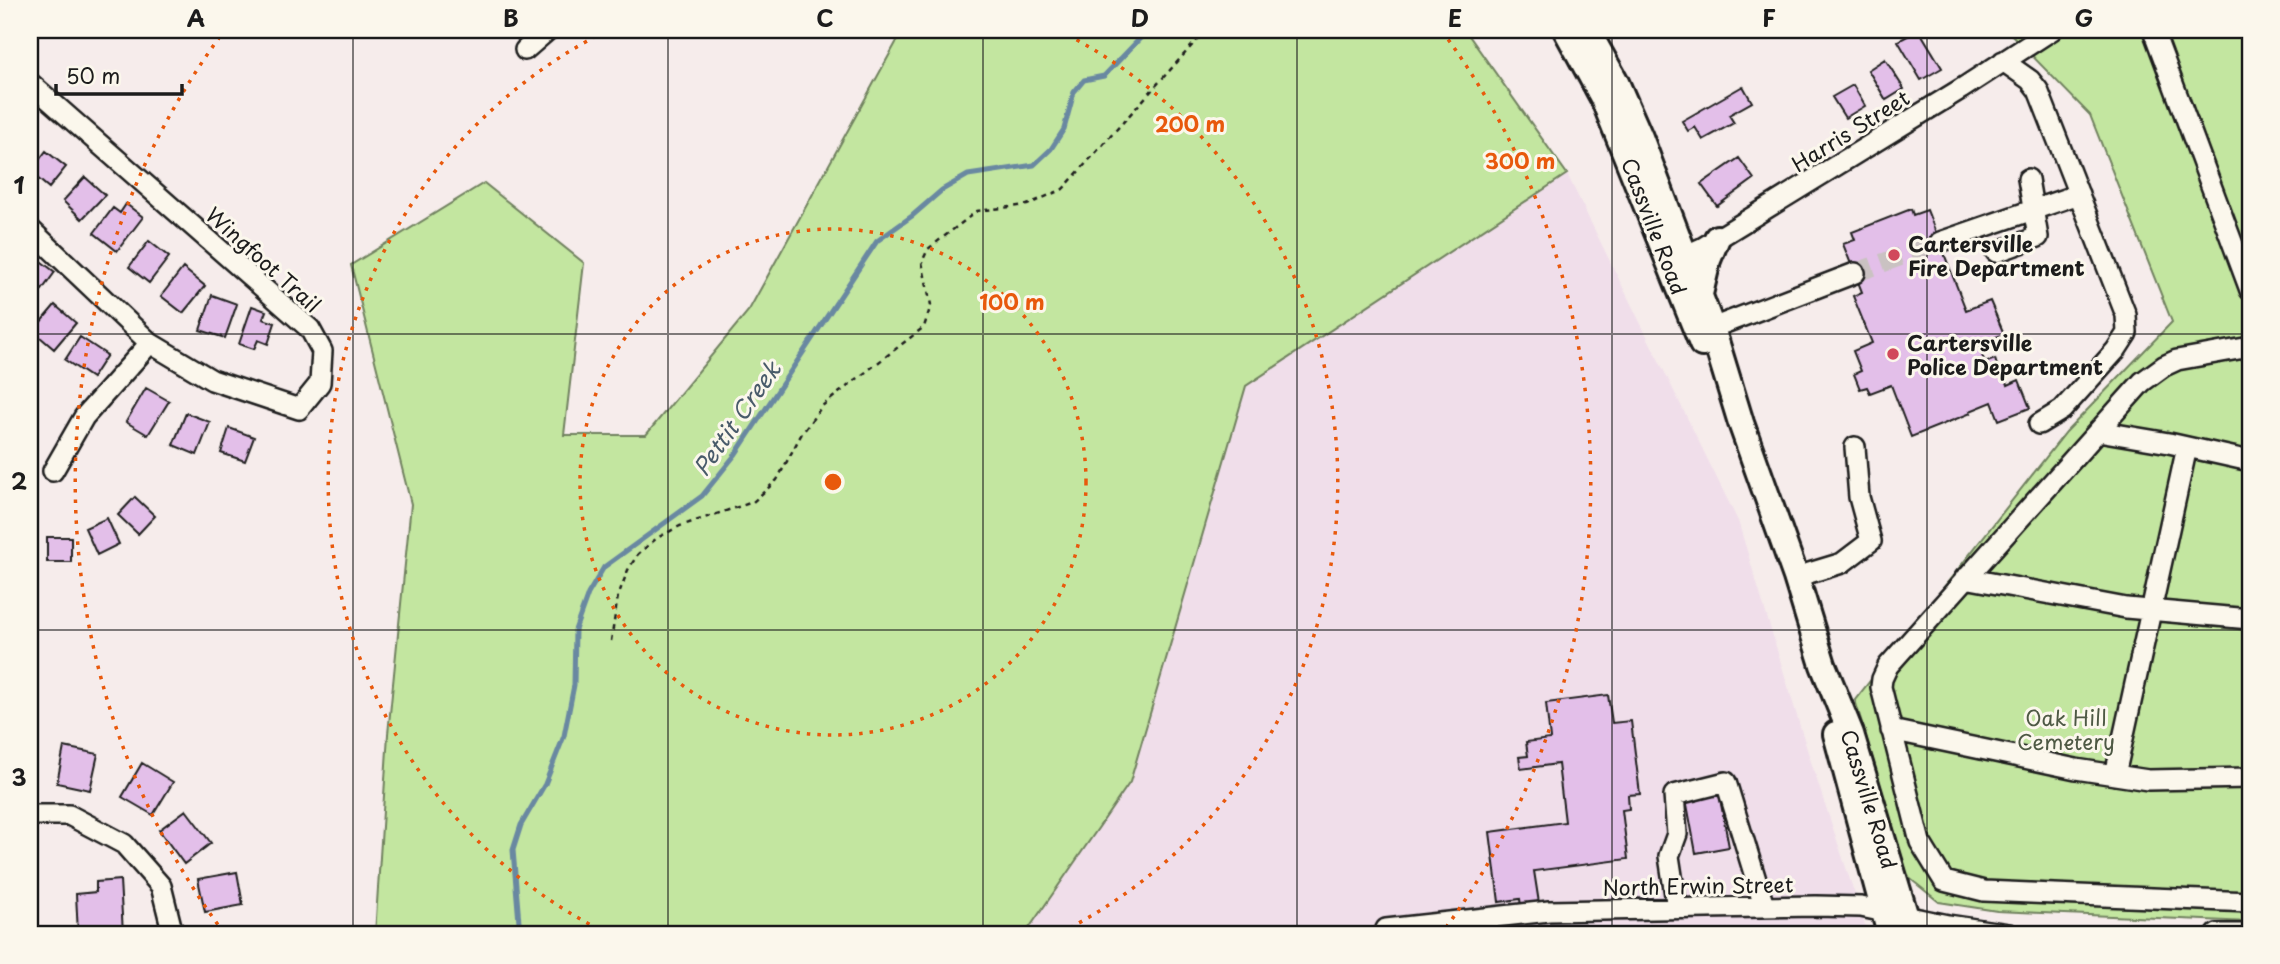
<svg xmlns="http://www.w3.org/2000/svg" width="2280" height="964" font-family="'Playpen Sans',sans-serif">
<style>
.built{fill:#f0deea}
.green{fill:#c3e6a0;stroke:#70815e;stroke-width:2}
.lines{fill:none;stroke-linecap:round;stroke-linejoin:round}
.stream{stroke:#6988a1;stroke-width:5}
.building{fill:#e3bfe9;stroke:#1c1c1c;stroke-width:2}
.minor-tunnel{stroke:#cac2c2;stroke-width:19;stroke-dasharray:19 10;stroke-linecap:butt}
.minor-casing{stroke:#1c1c1c;stroke-width:24}
.major-casing{stroke:#1c1c1c;stroke-width:30}
.path{stroke:#1c1c1c;stroke-width:2.5;stroke-dasharray:5 5;stroke-linecap:butt}
.minor{stroke:#fbf7ec;stroke-width:19}
.major{stroke:#fbf7ec;stroke-width:24}
.grid{fill:none;stroke:#1c1c1c;stroke-width:2;stroke-opacity:0.55}
.ring{fill:none;stroke:#e8590c;stroke-width:3.5;stroke-dasharray:3.5 7}
.poi-dot{fill:#d1495b;stroke:#fbf7ec;stroke-width:2.5}
.labels{text-anchor:middle;dominant-baseline:central;stroke-width:6;stroke-linejoin:round;paint-order:stroke}
.street-label{font-size:21px;fill:#1c1c1c;stroke:#fbf7ec}
.poi-label{font-size:21px;font-weight:bold;fill:#1c1c1c;stroke:#fbf7ec;text-anchor:start}
.park-label{font-size:21px;fill:#4e5944;stroke:#fbf7ec}
.water-label{font-size:23px;font-style:italic;fill:#495b6a;stroke:#fbf7ec}
.centre{fill:#e8590c;stroke:#fbf7ec;stroke-width:3.5}
.ring-label{font-size:21px;text-anchor:middle;font-weight:bold;fill:#e8590c;stroke:#fbf7ec;stroke-width:6;stroke-linejoin:round;paint-order:stroke}
.neatline{fill:none;stroke:#1c1c1c;stroke-width:2.5}
.grid-label{font-size:23px;text-anchor:middle;font-weight:bold;fill:#1c1c1c}
</style>
<rect width="100%" height="100%" fill="#f6eceb"/>
<filter id="ink" filterUnits="userSpaceOnUse"><feTurbulence type="fractalNoise" baseFrequency=".0143" numOctaves="2"/><feDisplacementMap in="SourceGraphic" scale="14" xChannelSelector="R" yChannelSelector="G"/><feConvolveMatrix kernelMatrix="1 2 1 2 8 2 1 2 1" color-interpolation-filters="sRGB"/></filter>
<g filter="url(#ink)">
<path class="built" d="M1567,174L1738,521L1810,759L1868,934H1025L1130,782L1246,386Z"/>
<path class="green" d="M903,30H1465L1567,174L1246,386L1130,782L1025,934H375L388,734L411,504L351,265L484,183L584,263L564,435H646L749,310Z
M2010,30H2250V922L1997,911L1939,902L1908,877L1855,700L2066,432L2172,322L2090,115L2008,31Z"/>
<g class="lines">
<path class="stream" d="M520,934L513,850L521,825L545,784L564,736L574,685L575,630L588,594L604,567L702,496L735,455L877,241L912,216L942,190L968,175L1034,165L1051,149L1064,129L1074,92L1084,80L1104,76L1148,30"/>
</g>
<path class="building" d="M1919,30L1942,68L1921,80L1898,41Z
M1885,59L1904,89L1886,100L1868,70Z
M1853,85L1865,106L1845,118L1832,97Z
M1743,86L1752,102L1729,115L1734,123L1703,140L1695,127L1688,131L1682,121Z
M30,123L37,129L30,138Z
M46,151L66,167L49,188L30,172Z
M1739,158L1754,179L1717,206L1701,184Z
M85,177L105,195L82,219L63,201Z
M126,204L143,217L117,251L94,233L113,208L120,213Z
M1911,209L1913,215L1927,210L1966,310L1990,301L2004,334L1978,344L1985,363L1995,359L1998,369L2003,367L2008,385L2019,380L2030,408L1999,420L1992,402L1970,411L1971,413L1911,437L1891,385L1870,393L1867,387L1860,389L1854,374L1861,371L1853,351L1872,343L1853,296L1862,292L1843,244L1855,240L1852,232Z
M149,241L169,257L149,283L129,267Z
M34,256L55,272L42,290L30,281V262Z
M183,268L205,286L183,313L161,296Z
M30,282L39,288L30,303Z
M212,295L237,304L225,338L200,330Z
M55,305L76,323L54,349L33,331Z
M252,306L266,311L263,319L275,323L268,344L258,340L254,349L239,344Z
M80,337L107,355L92,378L65,360Z
M146,388L169,401L148,435L126,422Z
M186,413L210,422L197,455L173,445Z
M229,428L254,437L245,461L221,453Z
M135,497L155,516L138,534L118,515Z
M107,518L119,544L97,555L85,528Z
M47,537H71V562H47Z
M1608,695L1612,723L1631,721L1640,794L1628,795L1629,809L1622,810L1628,859L1534,871L1539,903L1521,906L1520,899L1499,902L1490,832L1565,822L1558,764L1521,769L1519,757L1528,756L1526,742L1550,739L1546,703Z
M64,747L98,754L90,790L57,783Z
M142,763L173,782L153,815L122,797Z
M1719,793L1729,847L1696,853L1686,799Z
M186,810L211,843L184,864L159,830Z
M237,872L243,905L205,912L198,879Z
M120,880L123,933L78,934L76,894L96,892V882Z
M1079,928L1096,931V934H1062L1063,931L1078,933Z"/>
<g class="lines">
<path class="minor-tunnel" d="M1855,273L1940,242"/>
<defs>
<path id="minor" d="M2153,30L2250,290
M525,50L548,30
M2003,61L2030,80L2038,90L2126,315L2127,333L2116,350L2062,410L2039,424
M30,83L310,329L322,351L320,383L299,409L212,380L150,343L30,229
M1940,242L2079,194
M1996,252L2038,237L2028,179
M1673,261L1702,248L1961,89L2052,30
M1712,328L1855,273
M2250,347L2177,360L2164,366L2142,382L1888,666L1882,679L1881,687L1920,842L1944,881L1984,891L2250,902
M2098,431L2169,443L2250,461
M53,471L84,417L150,343
M1796,577L1842,563L1871,541L1859,497L1855,447
M1965,578L2126,608L2250,619
M1891,730L2076,769L2148,780L2250,778
M2115,775L2187,447
M30,815H69L124,844L161,886L173,934
M1677,908L1669,856L1677,834L1674,795L1726,782L1764,906
M1386,929L1549,911L1816,906L1861,907L1948,925L2009,934
M2217,934H2250"/>
<path id="major" d="M1566,30L1603,98L1702,344
M1587,30L1615,80L1640,137L1712,328L1741,423L1796,577L1823,665L1851,734L1911,934
M1700,294L1708,260L1717,238
M1836,734L1890,934"/>
</defs>
<use href="#minor" class="minor-casing"/>
<use href="#major" class="major-casing"/>
<path class="path" d="M611,641L618,596L628,570L638,554L657,538L680,526L753,502L777,480L801,435L822,406L924,327L931,305L922,262L928,249L977,211L1027,205L1063,189L1206,30"/>
<use href="#minor" class="minor"/>
<use href="#major" class="major"/>
</g>
</g>
<path class="grid" d="M353,30V934M668,30V934M983,30V934M1297,30V934M1612,30V934M1927,30V934M30,334H2250M30,630H2250"/>
<g class="ring">
<circle cx="833" cy="482" r="253"/>
<path d="M608 934A505 505 0 0 1 608 30M1058 30A505 505 0 0 1 1058 934"/>
<path d="M224 933A758 758 0 0 1 224 31M1442 31A758 758 0 0 1 1442 933"/>
</g>
<g class="poi-dot">
<circle cx="1894" cy="255" r="7"/>
<circle cx="1893" cy="354" r="7"/>
</g>
<g class="labels">
<g class="street-label">
<text transform="translate(1850 130) rotate(-32)">Harris Street</text>
<text transform="translate(1655 226) rotate(69)">Cassville Road</text>
<text transform="translate(264 259) rotate(42)">Wingfoot Trail</text>
<text transform="translate(1870 799) rotate(73)">Cassville Road</text>
<text transform="translate(1698 885) rotate(-1)">North Erwin Street</text>
</g>
<g class="poi-label">
<text x="1908" y="243">Cartersville<tspan x="1908" dy="24">Fire Department</tspan></text>
<text x="1907" y="342">Cartersville<tspan x="1907" dy="24">Police Department</tspan></text>
</g>
<g class="park-label">
<text x="2066" y="717">Oak Hill<tspan x="2066" dy="24">Cemetery</tspan></text>
</g>
<g class="water-label">
<text transform="translate(736 418) rotate(-55)">Pettit Creek</text>
</g>
</g>
<circle cx="833" cy="482" r="10" class="centre"/>
<g class="ring-label">
<text x="1190" y="132">200 m</text>
<text x="1520" y="169">300 m</text>
<text x="1012" y="310">100 m</text>
</g>
<rect width="2280" height="964" fill="none" stroke="#fbf7ec" stroke-width="77"/>
<path d="M56 84v10h126v-10" fill="none" stroke="#1c1c1c" stroke-width="3.5"/>
<text x="66" y="84" font-size="21" fill="#1c1c1c" stroke="#fbf7ec" stroke-width="5" paint-order="stroke">50 m</text>
<rect x="38" y="38" width="2204" height="888" class="neatline"/>
<g class="grid-label">
<text x="196" y="27">A</text>
<text x="511" y="27">B</text>
<text x="825" y="27">C</text>
<text x="1140" y="27">D</text>
<text x="1455" y="27">E</text>
<text x="1769" y="27">F</text>
<text x="2084" y="27">G</text>
<text x="19" y="194">1</text>
<text x="19" y="490">2</text>
<text x="19" y="786">3</text>
</g>
</svg>
